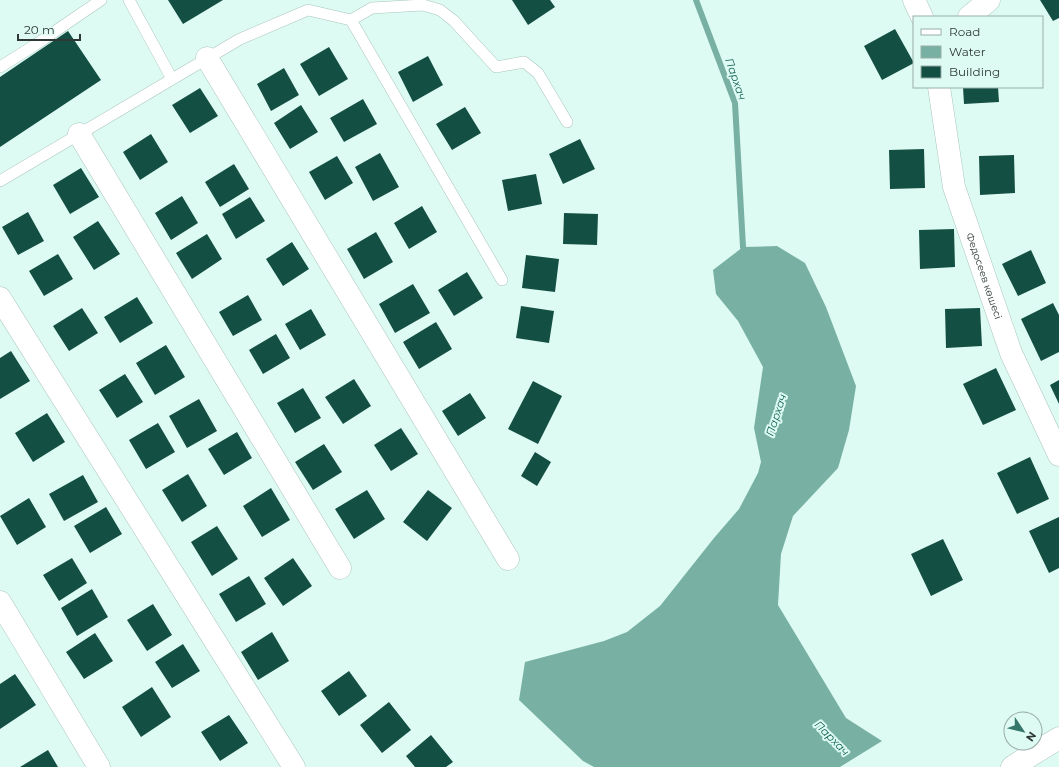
<svg xmlns="http://www.w3.org/2000/svg" width="1059" height="767" font-family="Montserrat,sans-serif">
<style>
.water{fill:#78b1a3}
.lines{fill:none;stroke-linecap:round;stroke-linejoin:round}
.stream{stroke:#78b1a3;stroke-width:6}
.building{fill:#144f44}
.service-casing{stroke:#a9c5bd;stroke-width:12}
.minor-casing{stroke:#a9c5bd;stroke-width:23}
.tertiary-casing{stroke:#a9c5bd;stroke-width:23}
.service{stroke:#fff;stroke-width:11}
.minor{stroke:#fff;stroke-width:22}
.tertiary{stroke:#fff;stroke-width:22}
.labels{text-anchor:middle;dominant-baseline:central;stroke-width:4;stroke-linejoin:round;paint-order:stroke}
.street-label{font-size:10px;fill:#2e3936;stroke:#defbf3}
.water-label{font-size:11px;font-style:italic;fill:#0d5c4e;stroke:#defbf3}
</style>
<rect width="100%" height="100%" fill="#defbf3"/>
<path class="water" d="M777,246L805,263L826,307L856,386L849,430L838,468L793,516L781,554L778,605L846,718L882,741L840,767H594L583,761L519,700L525,662L604,641L627,632L660,606L714,538L739,509L758,473L761,462L754,428L763,367L738,321L716,294L713,270L743,247Z"/>
<g class="lines">
<path class="stream" d="M696,0L735,103L743,247L746,255"/>
</g>
<path class="building" d="M168,0H223L183,24Z
M512,0H550L555,7L528,25Z
M1040,0H1059V18L1053,21Z
M895,29L914,63L882,80L864,46Z
M68,31L101,80L0,147V77Z
M329,47L348,79L319,96L300,64Z
M428,56L443,85L413,102L398,72Z
M284,68L299,95L271,111L257,84Z
M963,87H998L999,102L964,104Z
M200,88L218,116L190,133L172,105Z
M363,99L377,124L344,142L330,118Z
M301,105L318,132L290,149L274,123Z
M465,107L481,133L452,150L436,124Z
M151,134L168,162L140,180L123,152Z
M580,139L595,169L563,184L549,154Z
M924,149L925,188L890,189L889,150Z
M380,153L399,187L373,201L355,167Z
M1014,155L1015,193L980,195L979,156Z
M337,156L353,183L325,200L309,172Z
M234,164L249,189L220,207L205,182Z
M81,168L99,197L70,214L53,185Z
M536,174L542,204L508,211L502,180Z
M182,196L198,223L171,240L155,213Z
M250,197L265,221L236,239L222,214Z
M422,206L437,232L409,249L394,223Z
M28,212L44,241L18,255L2,227Z
M564,213L598,214L597,245L563,244Z
M98,221L120,254L94,270L73,237Z
M954,229L955,267L920,269L919,230Z
M376,232L393,262L364,279L347,249Z
M207,234L222,259L192,279L176,253Z
M292,242L309,269L283,286L266,259Z
M1031,250L1046,283L1018,296L1002,264Z
M58,254L73,279L44,296L29,271Z
M526,255L559,259L555,292L522,288Z
M467,272L483,298L454,316L438,290Z
M413,284L430,313L395,333L379,304Z
M248,295L262,320L233,336L219,312Z
M137,297L153,323L120,343L104,317Z
M1053,303L1059,315V352L1041,361L1021,319Z
M521,306L554,311L549,343L516,338Z
M82,308L98,333L69,351L53,326Z
M980,308L982,346L946,348L945,309Z
M311,309L326,335L300,350L285,324Z
M436,322L452,349L419,369L403,342Z
M276,334L290,358L263,374L249,350Z
M166,345L185,377L155,395L136,363Z
M11,351L30,381L0,399V358Z
M996,368L1016,410L983,425L963,384Z
M125,374L143,402L117,418L99,390Z
M354,379L371,406L343,424L325,397Z
M1059,380V404L1050,385Z
M533,381L562,396L538,444L508,429Z
M303,388L321,418L295,433L277,403Z
M470,393L486,418L458,436L442,411Z
M199,399L217,431L187,448L169,416Z
M47,413L65,442L33,462L15,433Z
M158,423L175,452L146,469L129,440Z
M401,428L418,454L391,471L374,445Z
M237,432L252,458L224,475L208,449Z
M324,444L342,472L313,490L295,462Z
M535,452L551,462L537,486L521,476Z
M1030,457L1049,499L1017,514L997,473Z
M188,474L207,506L182,522L162,490Z
M83,475L98,502L64,521L49,494Z
M271,488L290,520L262,537L243,506Z
M367,490L385,519L354,539L335,509Z
M428,490L452,508L427,541L403,522Z
M29,498L46,527L17,545L0,516Z
M106,507L122,534L90,553L74,526Z
M1059,517V568L1049,573L1029,531Z
M217,526L238,559L212,576L191,542Z
M943,539L963,580L931,596L911,554Z
M72,558L87,583L59,601L43,575Z
M293,558L312,586L283,606L264,578Z
M249,576L266,604L236,622L219,594Z
M92,589L108,617L77,636L61,608Z
M153,604L172,635L147,651L127,620Z
M272,632L289,661L258,680L241,652Z
M95,633L113,661L84,679L66,652Z
M183,644L200,671L172,688L155,662Z
M349,671L367,696L339,716L321,691Z
M15,674L36,705L0,729V684Z
M152,687L171,717L141,737L122,707Z
M389,702L411,730L382,753L360,725Z
M229,715L248,743L220,761L201,732Z
M431,735L453,762L446,767H415L406,756Z
M48,750L58,767H20Z"/>
<g class="lines">
<defs>
<path id="service" d="M129,0L172,79
M351,20L372,8L423,5L440,10L454,21L496,67L524,62L538,73L567,122
M0,67L35,45L101,0
M0,181L240,39L308,10L351,20L502,280"/>
<g id="minor">
<path d="M914,0L922,17"/>
<path d="M969,17L989,0"/>
<path d="M207,58L508,559"/>
<path id="s1" d="M939,87L954,187L1011,353L1059,455"/>
<path d="M79,134L340,568"/>
<path d="M0,298L294,767"/>
<path d="M0,602L99,767"/>
</g>
<path id="tertiary" d="M1012,767L1059,738"/>
</defs>
<use href="#service" class="service-casing"/>
<use href="#minor" class="minor-casing"/>
<use href="#tertiary" class="tertiary-casing"/>
<use href="#service" class="service"/>
<use href="#minor" class="minor"/>
<use href="#tertiary" class="tertiary"/>
</g>
<g class="labels">
<g class="street-label">
<text stroke="none"><textPath href="#s1" startOffset="195">Федосеев көшесі</textPath></text>
</g>
<g class="water-label">
<text transform="translate(736 79) rotate(71)">Пархач</text>
<text transform="translate(776 415) rotate(-72)">Пархач</text>
<text transform="translate(832 738) rotate(45)">Пархач</text>
</g>
</g>
<rect x="913" y="16" width="130" height="72" fill="#defbf3" stroke="#98ada7"/>
<rect x="921" y="29" width="20" height="6" fill="#ffffff" stroke="#98ada7"/>
<text x="949" y="36" font-size="12" fill="#2e3936">Road</text>
<rect x="921" y="46" width="20" height="12" fill="#78b1a3" stroke="#98ada7"/>
<text x="949" y="56" font-size="12" fill="#2e3936">Water</text>
<rect x="921" y="66" width="20" height="12" fill="#144f44" stroke="#98ada7"/>
<text x="949" y="76" font-size="12" fill="#2e3936">Building</text>
<g transform="translate(1023 731) rotate(125)"><circle r="19" fill="#defbf3" stroke="#98ada7"/>
<path d="M0-3L7 15L0 10L-7 15Z" fill="#34776a"/>
<text y="-6" font-size="11" font-weight="bold" text-anchor="middle" fill="#2e3936">N</text>
</g>
<path d="M18 34v6h62v-6" fill="none" stroke="#2e3936" stroke-width="2"/>
<text x="24" y="34" font-size="12" fill="#2e3936" stroke="#defbf3" stroke-width="3" paint-order="stroke">20 m</text>
</svg>
